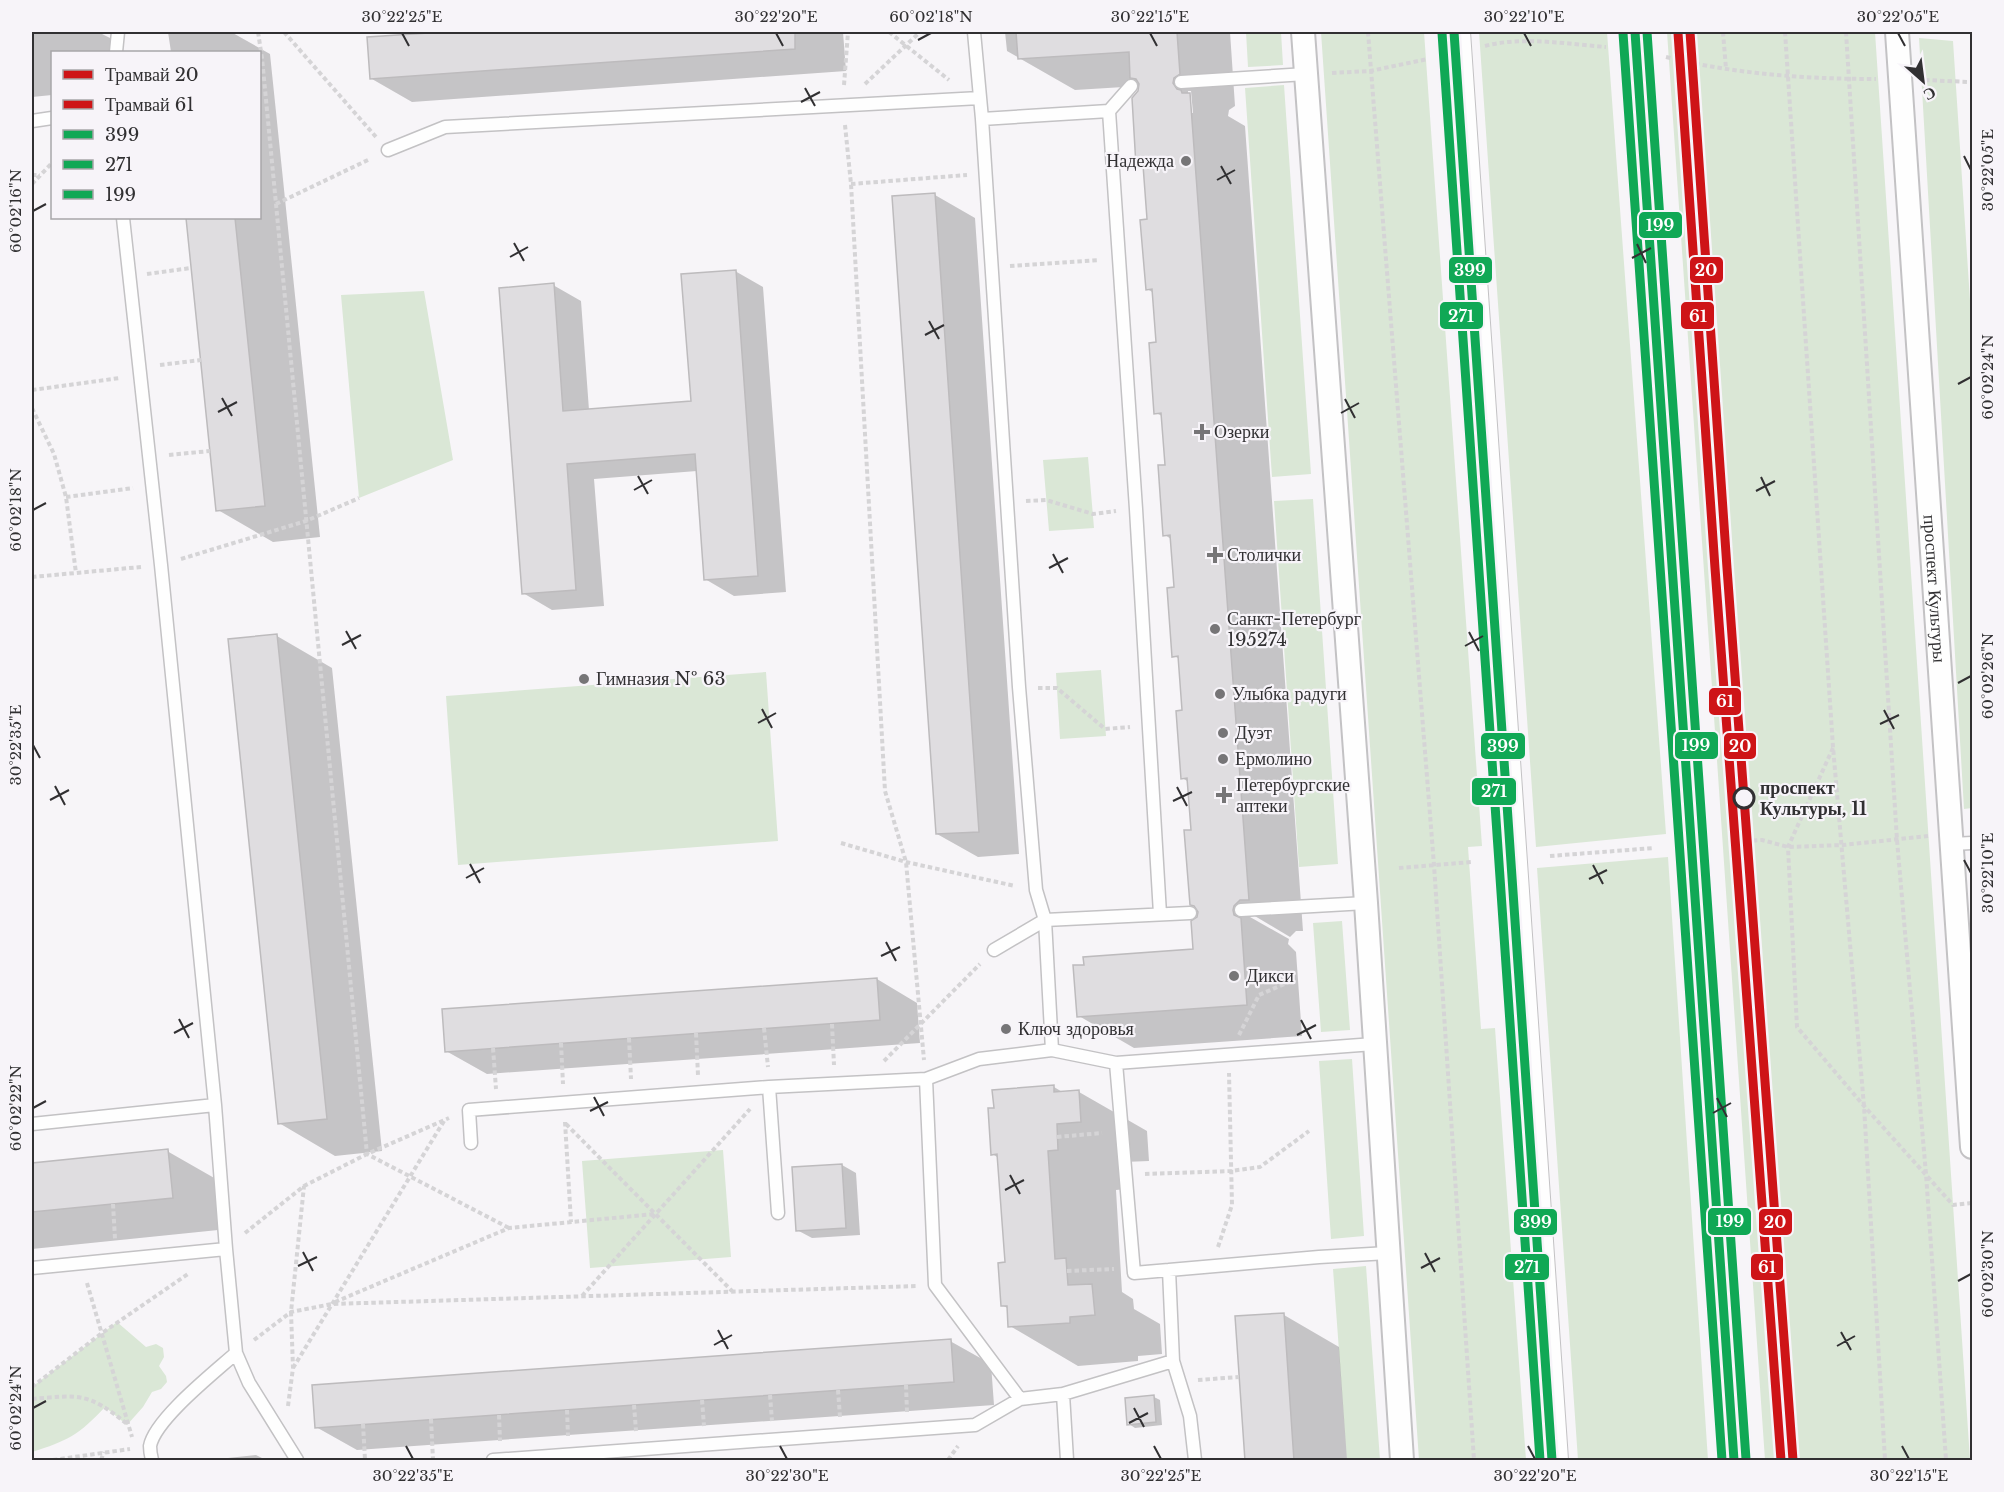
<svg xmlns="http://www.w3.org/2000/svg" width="2004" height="1492" font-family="'Libre Baskerville',serif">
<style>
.green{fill:#dae7d6}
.shadow{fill:#0003;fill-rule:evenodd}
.building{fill:#dfdde0;stroke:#bdbbbd;stroke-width:1.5}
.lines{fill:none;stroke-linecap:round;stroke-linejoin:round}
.service-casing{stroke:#c3c2c4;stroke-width:15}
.minor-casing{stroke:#c3c2c4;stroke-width:26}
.secondary-casing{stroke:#c3c2c4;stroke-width:34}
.path{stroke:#d5d4d6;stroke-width:4;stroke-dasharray:4.5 3;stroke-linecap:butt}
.service{stroke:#fefefe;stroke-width:12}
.minor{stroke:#fefefe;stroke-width:22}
.secondary{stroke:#fefefe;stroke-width:32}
.bus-1-casing{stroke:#f7f4f9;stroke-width:14}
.bus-2-casing{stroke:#f7f4f9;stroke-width:14}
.bus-3-casing{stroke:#f7f4f9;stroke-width:14}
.bus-1{stroke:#10a855;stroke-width:9}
.bus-2{stroke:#10a855;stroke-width:9}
.bus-3{stroke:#10a855;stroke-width:9}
.tram-1-casing{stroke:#f7f4f9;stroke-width:14}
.tram-2-casing{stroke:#f7f4f9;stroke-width:14}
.tram-1{stroke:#ce1417;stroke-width:9}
.tram-2{stroke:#ce1417;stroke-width:9}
.ticks{fill:none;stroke:#313032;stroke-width:2}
.poi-dot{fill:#767577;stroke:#f7f4f9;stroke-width:2}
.stop-dot{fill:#f7f4f9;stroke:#313032;stroke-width:3}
.labels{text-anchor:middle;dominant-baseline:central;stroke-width:4.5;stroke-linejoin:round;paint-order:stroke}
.poi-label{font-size:18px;fill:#313032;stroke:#f7f4f9;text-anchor:start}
.street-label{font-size:18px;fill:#313032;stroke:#f7f4f9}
.stop-label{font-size:18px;font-weight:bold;fill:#313032;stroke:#f7f4f9;text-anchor:start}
.line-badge{stroke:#f7f4f9;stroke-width:2}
.badge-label{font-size:16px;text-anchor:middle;font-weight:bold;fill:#fff}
.neatline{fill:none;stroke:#313032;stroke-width:2}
.ticks-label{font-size:15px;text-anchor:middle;fill:#313032}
</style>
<rect width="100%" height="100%" fill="#f7f5f8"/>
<path class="green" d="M1246,32H1281L1283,65L1248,67Z
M1321,32H1424L1482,846L1468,847L1481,1029L1495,1028L1526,1460H1419Z
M1479,32H1607L1666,834L1536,847Z
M1667,32H1875L1970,1460H1765Z
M1919,38L1953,41L1972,331V808L1964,809Z
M1284,85L1311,474L1272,477L1245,88Z
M424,291L453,460L359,498L341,295Z
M1088,457L1094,528L1049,531L1043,460Z
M1313,499L1338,864L1299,867L1274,501Z
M1101,670L1106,736L1060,739L1056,673Z
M766,672L778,841L458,865L446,696Z
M1668,857L1708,1460H1578L1537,868Z
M1342,921L1350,1030L1321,1032L1313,923Z
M1352,1059L1364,1236L1331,1239L1319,1061Z
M723,1150L731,1257L590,1268L582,1161Z
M1366,1266L1380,1460H1347L1333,1269Z
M117,1322L146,1347L156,1344L163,1348L164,1357L159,1366L166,1376L167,1382L161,1389L152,1392L143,1407L127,1425L105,1407C79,1435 67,1441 32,1452V1387Z"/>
<path class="shadow" d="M32,32H98L116,41L117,52H52V95L32,97Z
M168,32H231L270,54L320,537L273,542L218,510L187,218H260V52H171Z
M465,32H843L846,71L412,102L372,79L369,38Z
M1005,32H1230L1235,106L1229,110L1228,116L1245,126L1303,931H1296L1290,937L1243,909V913L1289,939L1288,944L1296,952L1302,1036L1134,1048L1079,1016L1195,951L1196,921L1200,913L1189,782L1182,778L1184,712L1180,659L1174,656L1175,589L1171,539L1165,535L1166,466L1162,416L1156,413L1157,344L1154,293L1147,289L1149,221L1145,169L1138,165L1140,86L1075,90L1007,51ZM1188,91H1191L1193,113H1190Z
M935,195L975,218L1019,854L978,857L937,834Z
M735,271L763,287L786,592L734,596L705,579L697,471L594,479L604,606L552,610L523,593L553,285L581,301L589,410L692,403Z
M277,636L332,668L382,1151L335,1156L279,1123Z
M877,979L917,1003L920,1043L487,1074L446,1051Z
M1054,1087L1064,1093L1079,1092L1147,1131L1149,1161L1124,1162L1126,1189L1116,1190L1122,1292L1133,1299L1134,1309L1160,1324L1162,1354L1138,1356V1361L1078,1366L1010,1326L1009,1309L1002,1305L1006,1264L999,1158L992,1154L995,1109Z
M167,1151L223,1183L228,1229L32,1249V1165Z
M842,1165L856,1173L860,1235L812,1238L797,1230Z
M1284,1315L1339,1347L1347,1460H1246Z
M950,1341L991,1364L994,1405L357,1450L316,1427Z
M1154,1397L1160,1400L1162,1425L1135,1428L1129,1424Z
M256,1455L266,1460H209Z"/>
<path class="building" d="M444,32H795V49L370,79L367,37Z
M1016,32H1177L1180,74L1174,78L1173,83L1177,89L1181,90L1182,93H1190L1249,900H1240L1234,906L1233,910L1234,915L1241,918L1247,1005L1077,1017L1073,965H1084L1083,957L1193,949L1191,921L1197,917L1198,912L1194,906L1190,905L1184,830H1191L1187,778L1181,779L1176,711L1182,710L1178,656L1172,657L1167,588L1174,587L1170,535L1163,536L1158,465H1165L1161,413L1154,414L1149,343L1156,342L1152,289L1146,290L1140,220L1147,219L1143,165L1136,166L1132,98L1138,91L1139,84L1136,79L1130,78L1129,52L1018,59Z
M935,193L979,832L936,834L892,196Z
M186,218H235L265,506L216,511Z
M736,270L758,576L704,580L695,454L567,464L576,590L522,594L499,288L554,283L563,411L691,401L681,274Z
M277,634L327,1119L278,1124L228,639Z
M877,978L880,1020L445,1052L442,1009Z
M1054,1085V1092L1079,1090L1081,1122L1057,1124L1058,1150L1048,1151L1055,1259L1066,1258L1068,1285L1092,1284L1095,1315L1070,1317V1323L1008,1327L1007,1306H1001L998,1263L1005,1262L997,1154L991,1155L988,1108H994L992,1090Z
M168,1149L173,1198L32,1212V1163Z
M842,1164L846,1228L796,1231L792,1167Z
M1284,1313L1294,1461H1245L1235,1316Z
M951,1339L954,1382L315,1428L312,1385Z
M1154,1395L1156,1422L1127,1425L1125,1398Z"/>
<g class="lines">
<defs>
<path id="service" d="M974,32L982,119L1019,687L1036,890L1045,920L1052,1050
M116,52L118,32
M1181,82L1306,74
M1131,86L1109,111L1136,509L1160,914
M982,119L1109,111
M32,121L52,118
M388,150L445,127L980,98
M123,218L161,565L215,1105L226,1249L236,1353L249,1383L297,1460
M1952,844L1972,843
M1241,910L1366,903
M994,950L1045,920L1190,913
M1116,1063L1134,1273L1169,1270
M926,1079L935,1285L1020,1399L1063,1394L1173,1361
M769,1087L778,1213
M32,1124L215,1105
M471,1143L469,1110L769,1087L926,1079L979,1059L1052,1050L1116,1063L1374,1044
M32,1268L226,1249
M1063,1394L1067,1460
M152,1460C151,1456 150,1450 150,1446C155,1419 215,1372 236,1353
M493,1460L975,1425L1020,1399
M1195,1460L1190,1416L1173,1361L1169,1270L1319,1257L1388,1253"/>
<g id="minor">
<path d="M1303,32L1366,903L1402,1460"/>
<path id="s1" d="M1897,32L1972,1147"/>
</g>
<path id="secondary" d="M1454,32L1552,1460
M1635,32L1734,1460"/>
</defs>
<use href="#service" class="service-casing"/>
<use href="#minor" class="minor-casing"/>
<use href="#secondary" class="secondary-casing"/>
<path class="path" d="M258,32L262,58L367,1154L509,1228
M284,32L376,137
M889,32L949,80
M1368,32L1434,865L1474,1460
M1723,32L1726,69
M1785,32L1833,747L1864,1106L1885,1460
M1846,32L1897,840L1926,1174L1946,1460
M1485,46C1521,36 1568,44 1606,47
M1666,57C1735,74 1805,79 1876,79
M1332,73L1370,71L1428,59
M1925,80L1969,82
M865,84L920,32
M844,85L848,32
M845,125L851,184L885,791L906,862L924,1060
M32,175H40
M32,184L52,163
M851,184L967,175
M276,204L370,159
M1010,266L1099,260
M147,274L191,268
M160,365L201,360
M32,390L120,378
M32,408L54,454L66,497L76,573
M169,455L210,451
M66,497L133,488
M1026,501L1046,500L1093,514L1116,511
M181,559L306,521L359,498
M32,577L141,567
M1719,643L1735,842L1762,840L1788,847L1843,845L1928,836
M1038,688H1057L1105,729L1130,727
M1833,748L1788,847L1797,1027L1864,1106L1953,1205L1972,1203
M841,843L906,862L1015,886
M1550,856L1654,848
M1399,868L1472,862
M832,1024L834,1065
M764,1028L768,1067
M696,1033L698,1075
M1239,1035L1259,995L1289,982
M629,1038L631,1079
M561,1043L563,1084
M493,1048L496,1089
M884,1061L980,964
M565,1122L571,1222
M566,1124L732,1291
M1057,1137L1102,1133
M1145,1174L1231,1171L1260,1167L1309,1131
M113,1204L115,1239
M245,1233L304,1186L367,1154L449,1118
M1218,1247L1232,1205L1229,1073
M1067,1271L1114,1269
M87,1283L132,1437
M582,1296L750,1109
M335,1302L509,1228L655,1214
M254,1340L291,1312L332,1304L917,1286
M293,1368L444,1121
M1198,1380L1239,1377
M906,1385L907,1412
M32,1387L102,1333L188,1274
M838,1390L840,1417
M770,1395L772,1421
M32,1399C79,1395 88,1392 127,1424
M702,1400L704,1426
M634,1405L636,1431
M288,1406L293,1368L291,1312L304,1186
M567,1410L568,1436
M499,1415L500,1441
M431,1419L433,1460
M363,1424L365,1460
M53,1460L130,1449
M101,1460L104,1452
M948,1460L958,1446"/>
<use href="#service" class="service"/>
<use href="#minor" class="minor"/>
<use href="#secondary" class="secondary"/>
<defs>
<path id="bus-1" d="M1454,32L1552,1460
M1635,32L1734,1460"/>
<path id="bus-2" d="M1442,33L1540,1460
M1623,33L1722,1460"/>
<path id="bus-3" d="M1647,32L1746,1459"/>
</defs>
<use href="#bus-1" class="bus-1-casing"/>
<use href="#bus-2" class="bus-2-casing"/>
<use href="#bus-3" class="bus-3-casing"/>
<use href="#bus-1" class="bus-1"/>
<use href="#bus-2" class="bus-2"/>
<use href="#bus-3" class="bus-3"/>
<defs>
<path id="tram-1" d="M1690,32L1727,568L1793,1460"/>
<path id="tram-2" d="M1678,33L1715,568L1781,1460"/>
</defs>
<use href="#tram-1" class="tram-1-casing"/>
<use href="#tram-2" class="tram-2-casing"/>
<use href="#tram-1" class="tram-1"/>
<use href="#tram-2" class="tram-2"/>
</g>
<path class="ticks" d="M402,33L409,46M776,33L783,46M1150,33L1157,46M1524,33L1531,46M1898,33L1905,46M918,40L931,33M805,88L815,106M801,102L820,92M1964,156L1971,170M1221,166L1231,184M1217,180L1235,170M33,211L46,204M514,243L524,261M1637,244L1646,263M510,257L528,247M1632,258L1651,248M929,321L939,339M925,335L944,325M1958,384L1971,377M222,398L232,416M1345,399L1355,418M218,412L237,402M1341,413L1359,403M638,476L648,494M1761,477L1770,496M634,490L652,480M1756,491L1775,481M33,510L46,503M1053,554L1063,573M1049,568L1068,558M346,631L356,649M1469,632L1479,651M342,645L361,635M1465,646L1483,636M1958,683L1971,676M762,709L772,728M1884,710L1894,729M758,723L776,713M1880,724L1899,715M33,745L40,758M55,786L65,805M1177,787L1187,806M50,800L69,790M1173,801L1192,792M1964,860L1971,873M470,864L480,883M1593,865L1603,884M466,878L484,868M1589,879L1607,870M886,942L896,961M881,956L900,947M179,1019L189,1038M1301,1020L1311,1039M174,1033L193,1023M1297,1035L1316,1025M594,1097L604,1116M1717,1098L1727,1117M33,1108L46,1101M590,1111L608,1102M1713,1113L1731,1103M1010,1175L1020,1194M1005,1190L1024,1180M303,1252L313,1271M1425,1253L1435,1272M298,1266L317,1257M1421,1268L1440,1258M1958,1281L1971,1274M718,1330L728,1349M1841,1332L1851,1350M714,1345L732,1335M1837,1346L1855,1336M33,1408L46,1401M1134,1408L1144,1427M1129,1423L1148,1413M406,1446L413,1459M780,1446L787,1459M1154,1446L1161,1459M1528,1446L1535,1459M1902,1446L1909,1459"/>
<g class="poi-dot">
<circle cx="1186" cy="161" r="6"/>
<path d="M1199 423h6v6h6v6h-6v6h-6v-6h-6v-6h6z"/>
<path d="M1212 546h6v6h6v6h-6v6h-6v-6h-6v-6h6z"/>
<circle cx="1215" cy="629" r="6"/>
<circle cx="584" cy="679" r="6"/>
<circle cx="1220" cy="694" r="6"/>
<circle cx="1223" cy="733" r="6"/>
<circle cx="1223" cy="759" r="6"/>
<path d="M1221 786h6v6h6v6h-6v6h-6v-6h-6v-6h6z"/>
<circle cx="1234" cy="976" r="6"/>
<circle cx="1006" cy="1029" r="6"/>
</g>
<circle class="stop-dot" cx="1744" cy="798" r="10"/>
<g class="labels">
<g class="poi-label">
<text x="1174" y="161" text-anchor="end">Надежда</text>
<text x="1214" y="432">Озерки</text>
<text x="1227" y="555">Столички</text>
<text x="1227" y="619">Санкт-Петербург<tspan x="1227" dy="21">195274</tspan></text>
<text x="596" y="679">Гимназия № 63</text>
<text x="1232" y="694">Улыбка радуги</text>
<text x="1235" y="733">Дуэт</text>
<text x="1235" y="759">Ермолино</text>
<text x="1236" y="785">Петербургские<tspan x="1236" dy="21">аптеки</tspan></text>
<text x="1246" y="976">Дикси</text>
<text x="1018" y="1029">Ключ здоровья</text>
</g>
<g class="street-label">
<text stroke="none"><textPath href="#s1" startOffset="558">проспект Культуры</textPath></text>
</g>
<g class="stop-label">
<text x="1760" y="788">проспект<tspan x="1760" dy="21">Культуры, 11</tspan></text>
</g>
</g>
<g class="line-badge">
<rect x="1638" y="211" width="45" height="28" rx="6" fill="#10a855"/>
<rect x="1448" y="256" width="45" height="28" rx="6" fill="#10a855"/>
<rect x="1689" y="256" width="35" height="28" rx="6" fill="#ce1417"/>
<rect x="1439" y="301" width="45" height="29" rx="6" fill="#10a855"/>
<rect x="1680" y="301" width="35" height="29" rx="6" fill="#ce1417"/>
<rect x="1708" y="687" width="34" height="29" rx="6" fill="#ce1417"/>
<rect x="1674" y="731" width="45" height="29" rx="6" fill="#10a855"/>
<rect x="1480" y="732" width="46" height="28" rx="6" fill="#10a855"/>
<rect x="1723" y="732" width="34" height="28" rx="6" fill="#ce1417"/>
<rect x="1471" y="777" width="46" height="29" rx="6" fill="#10a855"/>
<rect x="1707" y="1207" width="45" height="29" rx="6" fill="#10a855"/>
<rect x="1513" y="1208" width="45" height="28" rx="6" fill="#10a855"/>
<rect x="1758" y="1208" width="35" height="28" rx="6" fill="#ce1417"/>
<rect x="1504" y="1253" width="46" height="28" rx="6" fill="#10a855"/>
<rect x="1750" y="1253" width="34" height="28" rx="6" fill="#ce1417"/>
</g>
<g class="badge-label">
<text x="1660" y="231">199</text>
<text x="1470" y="276">399</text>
<text x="1706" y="276">20</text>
<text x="1461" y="322">271</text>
<text x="1698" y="322">61</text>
<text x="1725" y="707">61</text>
<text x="1696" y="751">199</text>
<text x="1503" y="752">399</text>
<text x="1740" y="752">20</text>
<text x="1494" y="797">271</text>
<text x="1730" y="1227">199</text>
<text x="1536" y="1228">399</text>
<text x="1775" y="1228">20</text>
<text x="1527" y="1273">271</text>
<text x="1767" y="1273">61</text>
</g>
<rect width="2004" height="1492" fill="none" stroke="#f7f4f9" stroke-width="66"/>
<rect x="51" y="51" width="210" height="168" fill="#f7f4f9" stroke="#a8a6a9" stroke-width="1.5"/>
<rect x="63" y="70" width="30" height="9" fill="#ce1417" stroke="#a8a6a9" stroke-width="1.5"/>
<text x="105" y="81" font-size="18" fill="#313032">Трамвай 20</text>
<rect x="63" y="100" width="30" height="9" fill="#ce1417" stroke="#a8a6a9" stroke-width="1.5"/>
<text x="105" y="111" font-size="18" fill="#313032">Трамвай 61</text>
<rect x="63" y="130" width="30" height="9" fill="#10a855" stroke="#a8a6a9" stroke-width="1.5"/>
<text x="105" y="141" font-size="18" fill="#313032">399</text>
<rect x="63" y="160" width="30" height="9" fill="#10a855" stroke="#a8a6a9" stroke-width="1.5"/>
<text x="105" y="171" font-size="18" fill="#313032">271</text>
<rect x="63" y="190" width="30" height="9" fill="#10a855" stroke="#a8a6a9" stroke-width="1.5"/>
<text x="105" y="201" font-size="18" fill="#313032">199</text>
<g transform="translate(1923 81) rotate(152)" stroke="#f7f4f9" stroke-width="4.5" paint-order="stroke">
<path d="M0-4.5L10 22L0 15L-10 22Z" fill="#313032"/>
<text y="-9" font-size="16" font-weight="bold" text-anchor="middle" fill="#313032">С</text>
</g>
<rect x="33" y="33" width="1938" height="1426" class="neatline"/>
<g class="ticks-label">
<text x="402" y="22">30°22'25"E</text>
<text x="776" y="22">30°22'20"E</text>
<text x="931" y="22">60°02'18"N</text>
<text x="1150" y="22">30°22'15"E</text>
<text x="1524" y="22">30°22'10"E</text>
<text x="1898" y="22">30°22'05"E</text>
<text transform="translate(1988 170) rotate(-90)" y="5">30°22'05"E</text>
<text transform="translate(16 211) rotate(-90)" y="5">60°02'16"N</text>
<text transform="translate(1988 377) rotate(-90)" y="5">60°02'24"N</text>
<text transform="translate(16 510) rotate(-90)" y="5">60°02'18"N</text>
<text transform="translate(1988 676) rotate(-90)" y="5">60°02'26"N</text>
<text transform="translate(16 745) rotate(-90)" y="5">30°22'35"E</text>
<text transform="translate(1988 873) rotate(-90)" y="5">30°22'10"E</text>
<text transform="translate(16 1108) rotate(-90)" y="5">60°02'22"N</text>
<text transform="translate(1988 1274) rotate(-90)" y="5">60°02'30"N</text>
<text transform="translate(16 1408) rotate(-90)" y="5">60°02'24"N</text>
<text x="413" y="1481">30°22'35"E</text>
<text x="787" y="1481">30°22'30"E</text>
<text x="1161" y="1481">30°22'25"E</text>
<text x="1535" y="1481">30°22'20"E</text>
<text x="1909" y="1481">30°22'15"E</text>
</g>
</svg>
